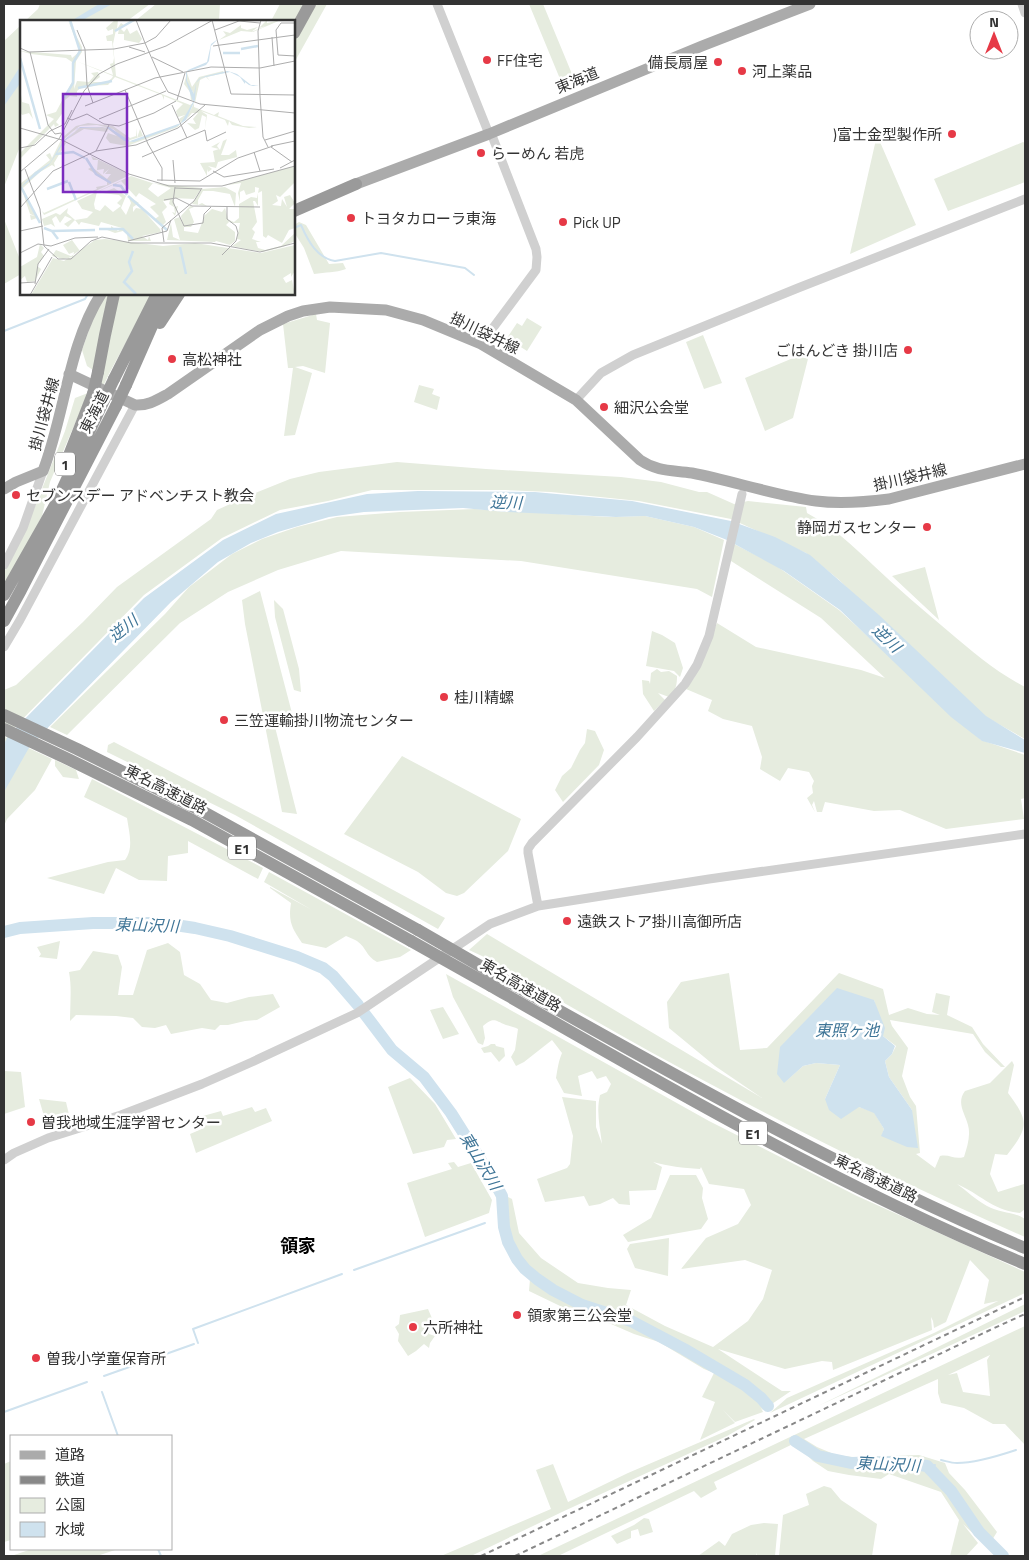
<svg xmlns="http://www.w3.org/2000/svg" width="1029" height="1560" font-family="'Titillium Web','Noto Sans JP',sans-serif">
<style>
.green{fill:#e6ecdf;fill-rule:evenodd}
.water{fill:#cfe2ee}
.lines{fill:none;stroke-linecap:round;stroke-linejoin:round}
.stream{stroke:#cfe2ee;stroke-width:2}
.river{stroke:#cfe2ee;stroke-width:12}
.minor{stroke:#d0d0d0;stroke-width:9}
.major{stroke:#ababab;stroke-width:11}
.highway{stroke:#9a9a9a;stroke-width:12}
.rail{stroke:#888;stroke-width:2;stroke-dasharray:5 4;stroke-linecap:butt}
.highway-bridge{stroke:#9a9a9a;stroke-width:12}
.poi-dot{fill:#e63946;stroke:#fff;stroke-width:2}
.labels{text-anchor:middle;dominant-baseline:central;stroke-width:5;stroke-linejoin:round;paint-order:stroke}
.shield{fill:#fff;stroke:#707070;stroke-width:1}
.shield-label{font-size:14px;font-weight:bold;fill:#333}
.poi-label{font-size:15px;fill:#333;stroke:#fff;text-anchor:start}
.street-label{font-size:15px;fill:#333;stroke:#fff}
.water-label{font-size:16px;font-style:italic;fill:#3f7597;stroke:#fff}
.quarter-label{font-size:18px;font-weight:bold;fill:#000;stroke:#fff}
.inset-river{fill:none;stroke:#cfe2ee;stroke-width:2.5}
.inset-road{fill:none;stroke:#adadad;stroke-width:1}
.view{fill:#7b2cbf;fill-opacity:0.15;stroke:#7b2cbf;stroke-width:2.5}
.inset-edge{fill:none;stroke:#333;stroke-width:2.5}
</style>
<rect width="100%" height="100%" fill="#fff"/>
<path class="green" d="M40,4H150L127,21H25L38,9Z
M156,4H220L219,21H135Z
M280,4H327L294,63V21H271Z
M529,4H543L577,86L565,91Z
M21,25V144L4,187V41Z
M877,135L916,225L850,254Z
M1023,142L1025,143V182L948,211L934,179Z
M4,219L21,262V274L4,284Z
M299,222L306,225L329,264L343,263L346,269C335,273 326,272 314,274L304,248L294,232V225Z
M108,294L93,370L87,366L82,350L97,307Z
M118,294H152L110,372L72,451Z
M316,314L317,320L330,323L325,373L303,366L295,367L312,373L295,435L284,436L293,368H288L283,324Z
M527,318L542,327L527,351L507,338L517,323L522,326Z
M703,335L722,383L704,389L686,342Z
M810,351L793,418L765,431L745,378Z
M419,385L434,389L432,394L440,397L437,410L414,402Z
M88,393L50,482L42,516L4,587V572L26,529L65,431L75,398Z
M397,462L486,469L621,477L661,482L699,492H707L734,504L748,501L806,507L807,513C833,527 852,545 873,565C897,588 923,610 948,631C973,652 996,672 1025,687V739L986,717L942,679L838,579L806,553L731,519L639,501L551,492L505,490H372L328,501L280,510L222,538L144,595L5,737L52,759L35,790L7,819L4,826V690L16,685L83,622L117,587L211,519L217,510L250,495L290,479L319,472Z
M475,509L609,517L645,516L694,527L724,540L712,597L697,589L521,561L341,551L278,570L228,592L180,623L67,735L50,727L165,614L189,587L232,554L262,539L297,527L337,517L400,512Z
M731,540L734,544L775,565L839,610L981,740L1025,755V798L1021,799L1024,819L946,829L900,810L874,811L825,802L822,812H817L814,801L812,805L815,812L807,798L813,793L812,786L814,781L809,772L788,768L780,781L760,769L762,757L752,726L723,719L708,711L712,700L686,689L694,678L717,623L756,647L861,670L885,678L821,618L731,561Z
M925,567L939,620L892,576Z
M260,591L293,717L274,723L297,814L282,812L245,624L242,600Z
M274,600L283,609L299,669L301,692L294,690L275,617Z
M652,631L662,635L675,643L683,668L680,677L674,671L646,666Z
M657,669L661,672L669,671L677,676C677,685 676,690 669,697L658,693L665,700L654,711L643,694L642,680L649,681L650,684L651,673Z
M587,729L595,731L604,750L599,765L563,802L555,790L562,776L571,768L580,750L585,743Z
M114,742L258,817L445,918L438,929L235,815L107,752L108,745Z
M402,756L521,819L508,851L464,893L457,896L446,893L418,872L344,834Z
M55,760L76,770L79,779L63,777L55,766Z
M92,779L263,868L258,879L188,841V853L168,856L167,881L139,880L116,868L104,894L47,878L108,862L125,860C134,848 129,832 127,818L84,797Z
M269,872L411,950L400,957L377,962C365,955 367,948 357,941C354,939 350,938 346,936L326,948L302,943C292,928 288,922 291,903L270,888V887L312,910L264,882Z
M487,934L762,1098L715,1066L669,1028L667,1002L681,982L729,973L740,1050L767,1048L839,973L883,989L889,1015L908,1008L927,1014L940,1015L932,1012L936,993L950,996L947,1015L972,1027L983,1044L1005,1067H1001L985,1052L973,1034L890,1020L892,1026L908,1048L902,1076L910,1097L916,1106L920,1153L916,1154L935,1168L940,1156C950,1154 954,1160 964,1157C967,1147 971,1136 968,1125C965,1113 956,1103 965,1091L990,1083L1012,1061L1014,1065L1008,1093C1029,1121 1029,1127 1007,1155L995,1154L990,1174L998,1192L1024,1184L1025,1175V1209L1020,1213C992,1210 980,1194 957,1184C967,1191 976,1200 987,1206C999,1213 1015,1212 1025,1219V1237C920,1191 817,1141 716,1087C637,1046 560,1000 482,956L469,950ZM874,1000L883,1036L896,1046L892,1054L885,1061L889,1077L912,1110L882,1135L884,1129L874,1112L859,1107L825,1099L840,1065L816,1063L803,1066L784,1083Z
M60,941L57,959L39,957L41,954L37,947Z
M168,943L180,952L184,975L200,984L211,1000L227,1003L249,997L273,994L280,1007L257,1020L245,1021L228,1025H220L215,1030L202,1028L171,1034L166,1025L155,1028L142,1027L133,1018L116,1016L76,1015L70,1021C70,1004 72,988 69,972L80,970L93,951L118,955L122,967L118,995H133L147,950Z
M446,974L709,1121L857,1196L1025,1272V1293L770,1413L787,1398L934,1333L998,1301L984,1304L989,1280L970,1260L946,1322L934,1328L933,1321L931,1317L932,1330L833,1370L832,1362L822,1361L785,1369L718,1349L782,1391H791L763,1410L761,1408L763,1412L735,1422L722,1409L735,1423L700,1440L715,1402L702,1397L714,1373L704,1369L659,1342L634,1334L611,1324L585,1318L529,1291L530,1279L507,1251L501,1220V1198L506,1196L512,1199L519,1233L541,1258L578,1283L608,1288L631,1290L626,1305L665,1326L713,1347L748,1321L763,1299L772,1270L745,1260L681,1269L706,1238L738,1224L751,1205L744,1189L709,1184L701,1167L700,1169C682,1168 669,1166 653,1162L662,1167L656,1190L629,1191L630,1205L619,1204L613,1198L600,1204L589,1206L584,1196L545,1202L537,1179L567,1168L570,1164L573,1136L562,1097L596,1101V1127L602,1144C600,1127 596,1112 600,1095L607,1092L611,1084L606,1076L597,1079L592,1071L578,1076L582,1096L564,1093L556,1078C558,1067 558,1063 562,1053L552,1040L524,1062L516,1066L511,1057L515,1050L518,1029C514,1027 510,1026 506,1025C494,1020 494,1017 483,1026L485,1038L483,1045L478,1043L453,997Z
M443,1007L459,1034L443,1039L430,1010Z
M491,1044H495L496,1046L504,1048L505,1056L499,1062L491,1052L484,1053L481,1048L488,1046Z
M4,1071L21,1072L25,1107L4,1114Z
M410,1078L435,1104L456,1139L447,1140L444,1147L413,1154L388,1087Z
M39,1099L66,1102L71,1123L48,1130Z
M252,1107L255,1112L266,1108L272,1121L196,1153L190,1134L204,1128L203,1116L221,1111L223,1116Z
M454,1162L458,1167L471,1163L492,1200L489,1213L425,1237L407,1183L452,1169L448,1163Z
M670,1175H696L703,1188L702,1198L708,1219L701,1229L628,1242L623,1235L651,1218Z
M669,1238L668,1276L635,1268L627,1249L630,1244Z
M1025,1304V1311L818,1406Z
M428,1309L434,1323L430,1330L429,1334L435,1336L430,1343L429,1348L424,1344L416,1351L408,1356L398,1341L399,1334L395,1327L399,1324L400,1315Z
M1025,1326V1445L1005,1424H993L964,1408L941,1403L938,1393V1379L804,1439L817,1447L836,1455L853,1457L919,1455L945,1463L949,1473L965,1490L997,1532L989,1545L983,1543L963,1524L978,1543L966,1556H950L959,1520L941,1492L889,1474L881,1479L849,1475L828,1471L813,1461L795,1443L714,1482L717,1489L701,1498L694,1491L558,1556H538ZM990,1355L987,1360L990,1396L963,1392L957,1373L948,1375Z
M754,1419L755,1420L727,1436L562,1512L471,1556H441L551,1509L536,1470L553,1464L568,1502L628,1473Z
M11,1461V1540L4,1542V1464Z
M824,1486L831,1488L841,1500L877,1524L872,1556H779L783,1515L809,1505L806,1494Z
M644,1518L649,1519L653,1532L640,1536L638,1529L631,1531V1538L617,1544L611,1536L634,1525Z
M764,1523L778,1524L775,1556H757L756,1553V1556H698L719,1541L725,1546L732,1534L751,1525Z
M32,1549H118L97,1556H11Z"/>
<path class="water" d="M99,4H112L81,21H71Z
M21,65V82L4,106V92Z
M418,491L535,492L632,501L731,521L775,537L810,555L879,615L986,716L1025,740V753L982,741L951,717L840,610L784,571L727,540L694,527L645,516L616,517L506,512L463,508L364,512L329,517L278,532L251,543L218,562L171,602L30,746L4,792V744L8,736L144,598L223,540L276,514L367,494Z
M837,988L874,1000L885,1028L883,1036L895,1046L892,1054L885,1061L889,1077L912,1110L918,1148L907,1147L881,1136L884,1129L874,1113L859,1107L841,1119L829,1110L825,1099L840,1065L816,1063L803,1066L784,1083L777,1074L780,1047Z"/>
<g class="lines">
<path class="stream" d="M294,228L301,225C308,241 317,258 335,261L381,253L465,268L474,275
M4,331L85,299L88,294
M503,1216H504
M354,1270L485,1223
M198,1343L193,1329L342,1274
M104,1376L194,1344
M102,1392L118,1436
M4,1412L87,1382
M941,1460C946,1461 951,1463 957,1463C976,1463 998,1456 1016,1450
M927,1466L935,1465
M158,1549L161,1556"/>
<path class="river" d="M4,932L20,928L93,923H162L195,928L230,936L297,957L323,968L333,976L358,1005
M364,1013L392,1050L424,1077L451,1113L495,1183L502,1196L504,1227L508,1242L517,1259L525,1269L537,1279L553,1290L582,1305L631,1321L684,1349L745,1385L761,1398L768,1406
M795,1441L818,1456L851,1463L898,1462L927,1466L951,1491L979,1532L1003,1556"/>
<path class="minor" d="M437,4L489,134
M1022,4L1025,13
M481,344L536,270L537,257L536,249L491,133
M576,400L601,373L633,355L798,288L1025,199
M4,565L23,528L43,471
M4,647L20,620L135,405
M538,906L528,853V849L532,843L637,737L685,684L697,665L709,636L742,494
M4,1160L14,1153L48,1138L121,1115L202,1084L252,1062L357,1013L490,924L538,906L709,879L1025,834"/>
<path class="major" d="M356,184L489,134L702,46L810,4
M69,374L135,405C148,406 157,400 168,394L260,330L288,316L303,311L330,307L386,310L423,320L481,344L576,400L640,460C658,472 672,470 692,473C733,481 774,495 816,501C838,504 866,502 889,499L1025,464
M4,489L16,482L43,471C65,414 68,346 101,294"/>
<path class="highway" d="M294,33L310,4
M294,211L356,184
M160,323L179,294
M98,372L105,335L114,294
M114,379L157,294
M126,385L166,294
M66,463L93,394
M4,595L54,507L104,400
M4,621L21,590L116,406
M4,715L77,749L200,810L418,930
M4,729L70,760L192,820L411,941
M496,975C669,1072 842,1171 1025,1248
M491,986C665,1086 839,1187 1025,1264"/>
<path class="rail" d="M481,1556L1025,1297
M515,1556L990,1330L1025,1314"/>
<path class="highway-bridge" d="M93,394L98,372
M104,400L114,379
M116,406L126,385
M418,930L496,975
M411,941L491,986"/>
</g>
<g class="poi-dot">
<circle cx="487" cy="60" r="5"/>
<circle cx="718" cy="62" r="5"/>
<circle cx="742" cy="71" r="5"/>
<circle cx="952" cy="134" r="5"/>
<circle cx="481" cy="153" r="5"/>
<circle cx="351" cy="218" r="5"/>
<circle cx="563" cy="222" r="5"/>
<circle cx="908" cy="350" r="5"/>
<circle cx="172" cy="359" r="5"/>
<circle cx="604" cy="407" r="5"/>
<circle cx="16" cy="495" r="5"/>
<circle cx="927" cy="527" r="5"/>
<circle cx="444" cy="697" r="5"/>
<circle cx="224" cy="720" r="5"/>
<circle cx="567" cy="921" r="5"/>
<circle cx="31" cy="1122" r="5"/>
<circle cx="517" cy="1315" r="5"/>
<circle cx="413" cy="1327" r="5"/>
<circle cx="36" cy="1358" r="5"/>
</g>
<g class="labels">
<g class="shield">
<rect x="55" y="452.5" width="20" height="23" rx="4"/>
<rect x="228" y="836.5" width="28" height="23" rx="4"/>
<rect x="739" y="1121.5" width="28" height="23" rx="4"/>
</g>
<g class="shield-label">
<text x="65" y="464">1</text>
<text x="242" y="848">E1</text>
<text x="753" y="1133">E1</text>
</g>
<g class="poi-label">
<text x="497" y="60">FF住宅</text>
<text x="708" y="62" text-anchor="end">備長扇屋</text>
<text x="752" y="71">河上薬品</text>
<text x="942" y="134" text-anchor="end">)富士金型製作所</text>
<text x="491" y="153">らーめん 若虎</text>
<text x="361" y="218">トヨタカローラ東海</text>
<text x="573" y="222">Pick UP</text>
<text x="898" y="350" text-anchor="end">ごはんどき 掛川店</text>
<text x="182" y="359">高松神社</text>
<text x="614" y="407">細沢公会堂</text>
<text x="26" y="495">セブンスデー アドベンチスト教会</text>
<text x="917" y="527" text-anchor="end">静岡ガスセンター</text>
<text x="454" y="697">桂川精螺</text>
<text x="234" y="720">三笠運輸掛川物流センター</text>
<text x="577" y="921">遠鉄ストア掛川高御所店</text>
<text x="41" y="1122">曽我地域生涯学習センター</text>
<text x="527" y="1315">領家第三公会堂</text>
<text x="423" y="1327">六所神社</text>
<text x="46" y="1358">曽我小学童保育所</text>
</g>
<g class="street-label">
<text transform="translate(577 80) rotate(-22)">東海道</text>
<text transform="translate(485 333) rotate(26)">掛川袋井線</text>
<text transform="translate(94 412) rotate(-63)">東海道</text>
<text transform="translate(44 414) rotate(-75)">掛川袋井線</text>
<text transform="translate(910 477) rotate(-13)">掛川袋井線</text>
<text transform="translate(166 789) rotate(27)">東名高速道路</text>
<text transform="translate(521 985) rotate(30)">東名高速道路</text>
<text transform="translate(876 1178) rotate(26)">東名高速道路</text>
</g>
<g class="water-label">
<text transform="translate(506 502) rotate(2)">逆川</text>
<text transform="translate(123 628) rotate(-39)">逆川</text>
<text transform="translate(887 638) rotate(43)">逆川</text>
<text transform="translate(147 925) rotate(2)">東山沢川</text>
<text x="847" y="1030">東照ヶ池</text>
<text transform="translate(481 1161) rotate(59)">東山沢川</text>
<text transform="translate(888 1464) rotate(3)">東山沢川</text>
</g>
<g class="quarter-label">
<text x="298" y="1245">領家</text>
</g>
</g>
<g transform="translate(20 20)">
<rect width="275" height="275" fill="#fff"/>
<path d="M48,0L62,27V32L56,41L93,55L90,44L93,43L94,38L92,21H87L86,16L93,14V9L88,11L86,8L95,0H98L97,9L101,3L104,5L115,0L100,8L104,12L107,8L110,14L117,10L122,19L119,23L104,20V14H98L99,9L96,10L93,24L96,56L170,85L173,83L168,95L174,83V87L194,95L199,92L198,96L223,106L237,107L229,108L212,105L209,101L208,106L205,100L181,91L187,95L185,109L186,97L182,95L179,108L175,110L167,103L176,104L173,99L178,93H172L166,100L168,96L161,103L159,99L165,95L158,97L156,91L163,84L144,76V80L142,75L95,57L88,65L63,66L57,71V77L50,76L45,80L44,91L36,102L39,105L35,107L34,104L0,139V133L34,99L26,95L36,92L53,60L52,42L46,38L11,34L0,31L51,35L52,38L60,31ZM56,41L93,56L92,58L87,62H73L80,57L78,52L71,53L74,56L69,62L57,61L54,69ZM247,0V3L261,0L233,12L221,11L199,20L206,15L203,11L210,13L221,5V8L227,10L238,7L231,12L246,6L239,8ZM203,51L204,53L187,57L190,61L186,57L180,60L175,83L173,72L170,68L174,78L171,81L170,72L164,64L167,53L172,67L179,57ZM0,67L2,82L9,84L13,99L9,93L2,95L0,92ZM68,103L93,106L110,118L116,116L117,108V118L120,109L123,116L107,121L93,109L77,105L60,106L52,112L43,120L46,123L34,143L35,147L32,145L20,152L3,168L17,198L11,200L10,195L15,196L10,194L0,164L30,140L26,135L30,133L32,138L42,118L56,106ZM160,104L158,107L107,126L90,123L86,118L88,113L97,116L88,109L87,112L64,109L46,120L59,108L82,107L89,108L110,122ZM207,119L201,135H209L216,130L217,137L198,142L196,148L188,146L192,149L188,152L187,149V156L180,143L195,142L193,131L199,129L191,127L200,122L197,126L200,130L203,121ZM71,136L110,155L24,195L22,191L24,193L77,169L76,167L87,165V161L68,149L72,147L87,159L91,154H85L89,149L83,154L84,149L77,150L78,140H73ZM275,146V162L260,177L256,175L258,181L252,185L261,186L262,179L267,187L264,177L270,175L275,183L269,189H275V208L269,210L262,223L248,215L246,218L243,216L242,171L238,173V186L235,181H233L237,202L232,209L235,212L232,219L241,222H236L238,228L245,230L261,226L275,213V221L263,227L243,232L212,226L221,220L217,219L220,203H211L207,199L214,202L219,198V184L231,177L237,178L239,168L235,167V172L226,175L224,170L220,172V182L218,173L221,163L202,166ZM111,156L132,163L182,168L174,179L153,178L155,187L158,186L155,196L152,192L155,193L154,187L149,184L150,180L143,181L147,187L142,192L146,202L143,205L132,198L122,188L135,199L139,196L130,187L136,184L119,173L116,177L101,161L94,165L102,166L105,171L103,173L102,168L93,165L77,172L74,184L75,189L80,191L85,185L93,192L101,186L97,183L102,178L99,175L82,173L94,168L106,176L101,188L106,195L111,183L108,176L119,183L113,187V192L116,188L122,189L140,209L141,212L122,216L128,220L129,216L131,221H108L107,214L103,211L95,213L82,208L91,209V206L98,211L102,208L81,202L79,206L61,202L59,205L55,200L48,207L44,204L52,199L45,196L40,203L36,196L32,199L35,207L31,204L24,206L22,199L36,193L40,195L48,188L47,193L55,200L67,198L73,192L62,189L57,181ZM133,163L151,168L138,177L128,169ZM205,167L216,173L215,187L210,174L193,171H183L178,180V185L182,183L187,186L172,184L182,169ZM170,186L174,187L169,189L174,202L171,207H164V211L178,213L185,195L192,189L202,192L205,188L209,202L206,205L215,212V221L210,225L196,221L195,222L147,220L151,203L153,217L160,220L154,199L160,197L163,206L161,196ZM85,219L143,226L175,223L241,233L275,225V251L271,257V253L263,258L266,263L272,260L275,275H11L33,238L44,241L75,220ZM52,220L60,231L53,237L43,239L32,236L36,230L53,237L54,232L49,234L43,225ZM20,224L24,228L21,232L24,236L17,246L21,249L15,261L7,262L5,256L0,260V247L17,237Z" fill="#e6ecdf" fill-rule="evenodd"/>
<path d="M198,19L191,26L189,41L186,45L167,52V61L174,74L176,63L178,60L180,58L186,56L207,51L211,52L217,54L231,65H239L233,66L229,65L225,62V64L220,57L210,52L181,58L176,63L175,80L166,100L156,107L114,122L104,121L86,107L58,108L45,121L29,145L0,168L15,152L30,143L43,121L60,107H89L110,121L161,103L173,82L166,61V52L168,50L187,42L191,24Z" fill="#cfe2ee"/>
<path class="inset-river" d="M95,11L114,0M221,29L238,26M203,33H220M0,38L20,109M58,68L92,61M44,78L53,63V43L60,31L50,0M36,134L53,132L65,138M66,138L76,154L91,163M49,162L56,180M93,165L101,166L107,175M1,167L20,203M27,169L48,161M108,176L147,210M24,208L32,211L38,219M79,209H103L113,219M32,211L75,210M160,227L166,254M113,231L109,242L112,251L104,262L116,274"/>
<path class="inset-road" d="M116,0L125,23L136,17L151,0M192,0L211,74L275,75M241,0L238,11L240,76L243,117L248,127M274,3H261L256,10L258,35L275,36M57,10L65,29L67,65L73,83M195,10L219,1L240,3M252,17L254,46M193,26L275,15M109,27L125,32M0,28L9,32L94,29L125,23L140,57M10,32L28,105L35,114L41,113M132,37L163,52M140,57L148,72L180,84L275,93M105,70L128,124L142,148V161M157,80L165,53M152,85L167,118M65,86L135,58L191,47L240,48L275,41M47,98L52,100L67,94L84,104L99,106L134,93L156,81M79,99L146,71M0,108L42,120L109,154L149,166H202L275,146M245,120L275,111M251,126L275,121M251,127L272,142M0,128L15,125L30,111L45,104L52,90M76,131L89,105M234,132L240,151M122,137L185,110L187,121L206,112M153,140L155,163M260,148L275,140M5,149L20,189L24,226L38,239H51L71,221L82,217L111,223H191L240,232L275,223M193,151L204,157L254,149M0,152L39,119L64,71L79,54L97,44L146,26L193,0M137,160L180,161L218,138L253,126M155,167L153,182L164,206L183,203L184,194L191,187M155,168L181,169M144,180L156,178L172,186L240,187M0,188L33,151L76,131L116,125L158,108L185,85M0,211L23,206M108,221L147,211L151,200M144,222L142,208L174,181L182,168M0,233L18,224L31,226L55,218L78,217M202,235L216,221L218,213L216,206L207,199V187M0,263L15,262M15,264L18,244L29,229M10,275L32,237"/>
<path class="view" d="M43,74H107V172H43Z"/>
<rect width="275" height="275" class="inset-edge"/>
</g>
<rect width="1029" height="1560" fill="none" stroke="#333333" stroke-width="10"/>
<rect x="10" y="1435" width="162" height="115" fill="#ffffff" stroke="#adadad"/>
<rect x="20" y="1451" width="25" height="8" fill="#ababab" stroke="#adadad"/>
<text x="55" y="1460" font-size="15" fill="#333333">道路</text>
<rect x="20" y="1476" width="25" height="8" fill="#888888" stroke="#adadad"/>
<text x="55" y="1485" font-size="15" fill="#333333">鉄道</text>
<rect x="20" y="1498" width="25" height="15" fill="#e6ecdf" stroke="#adadad"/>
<text x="55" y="1510" font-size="15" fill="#333333">公園</text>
<rect x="20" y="1522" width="25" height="15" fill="#cfe2ee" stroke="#adadad"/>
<text x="55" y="1535" font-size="15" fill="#333333">水域</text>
<g transform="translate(994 35)"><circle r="24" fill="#ffffff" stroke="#adadad"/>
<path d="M0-4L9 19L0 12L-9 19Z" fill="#e63946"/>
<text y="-8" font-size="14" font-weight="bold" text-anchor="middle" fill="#333333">N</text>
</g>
</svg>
